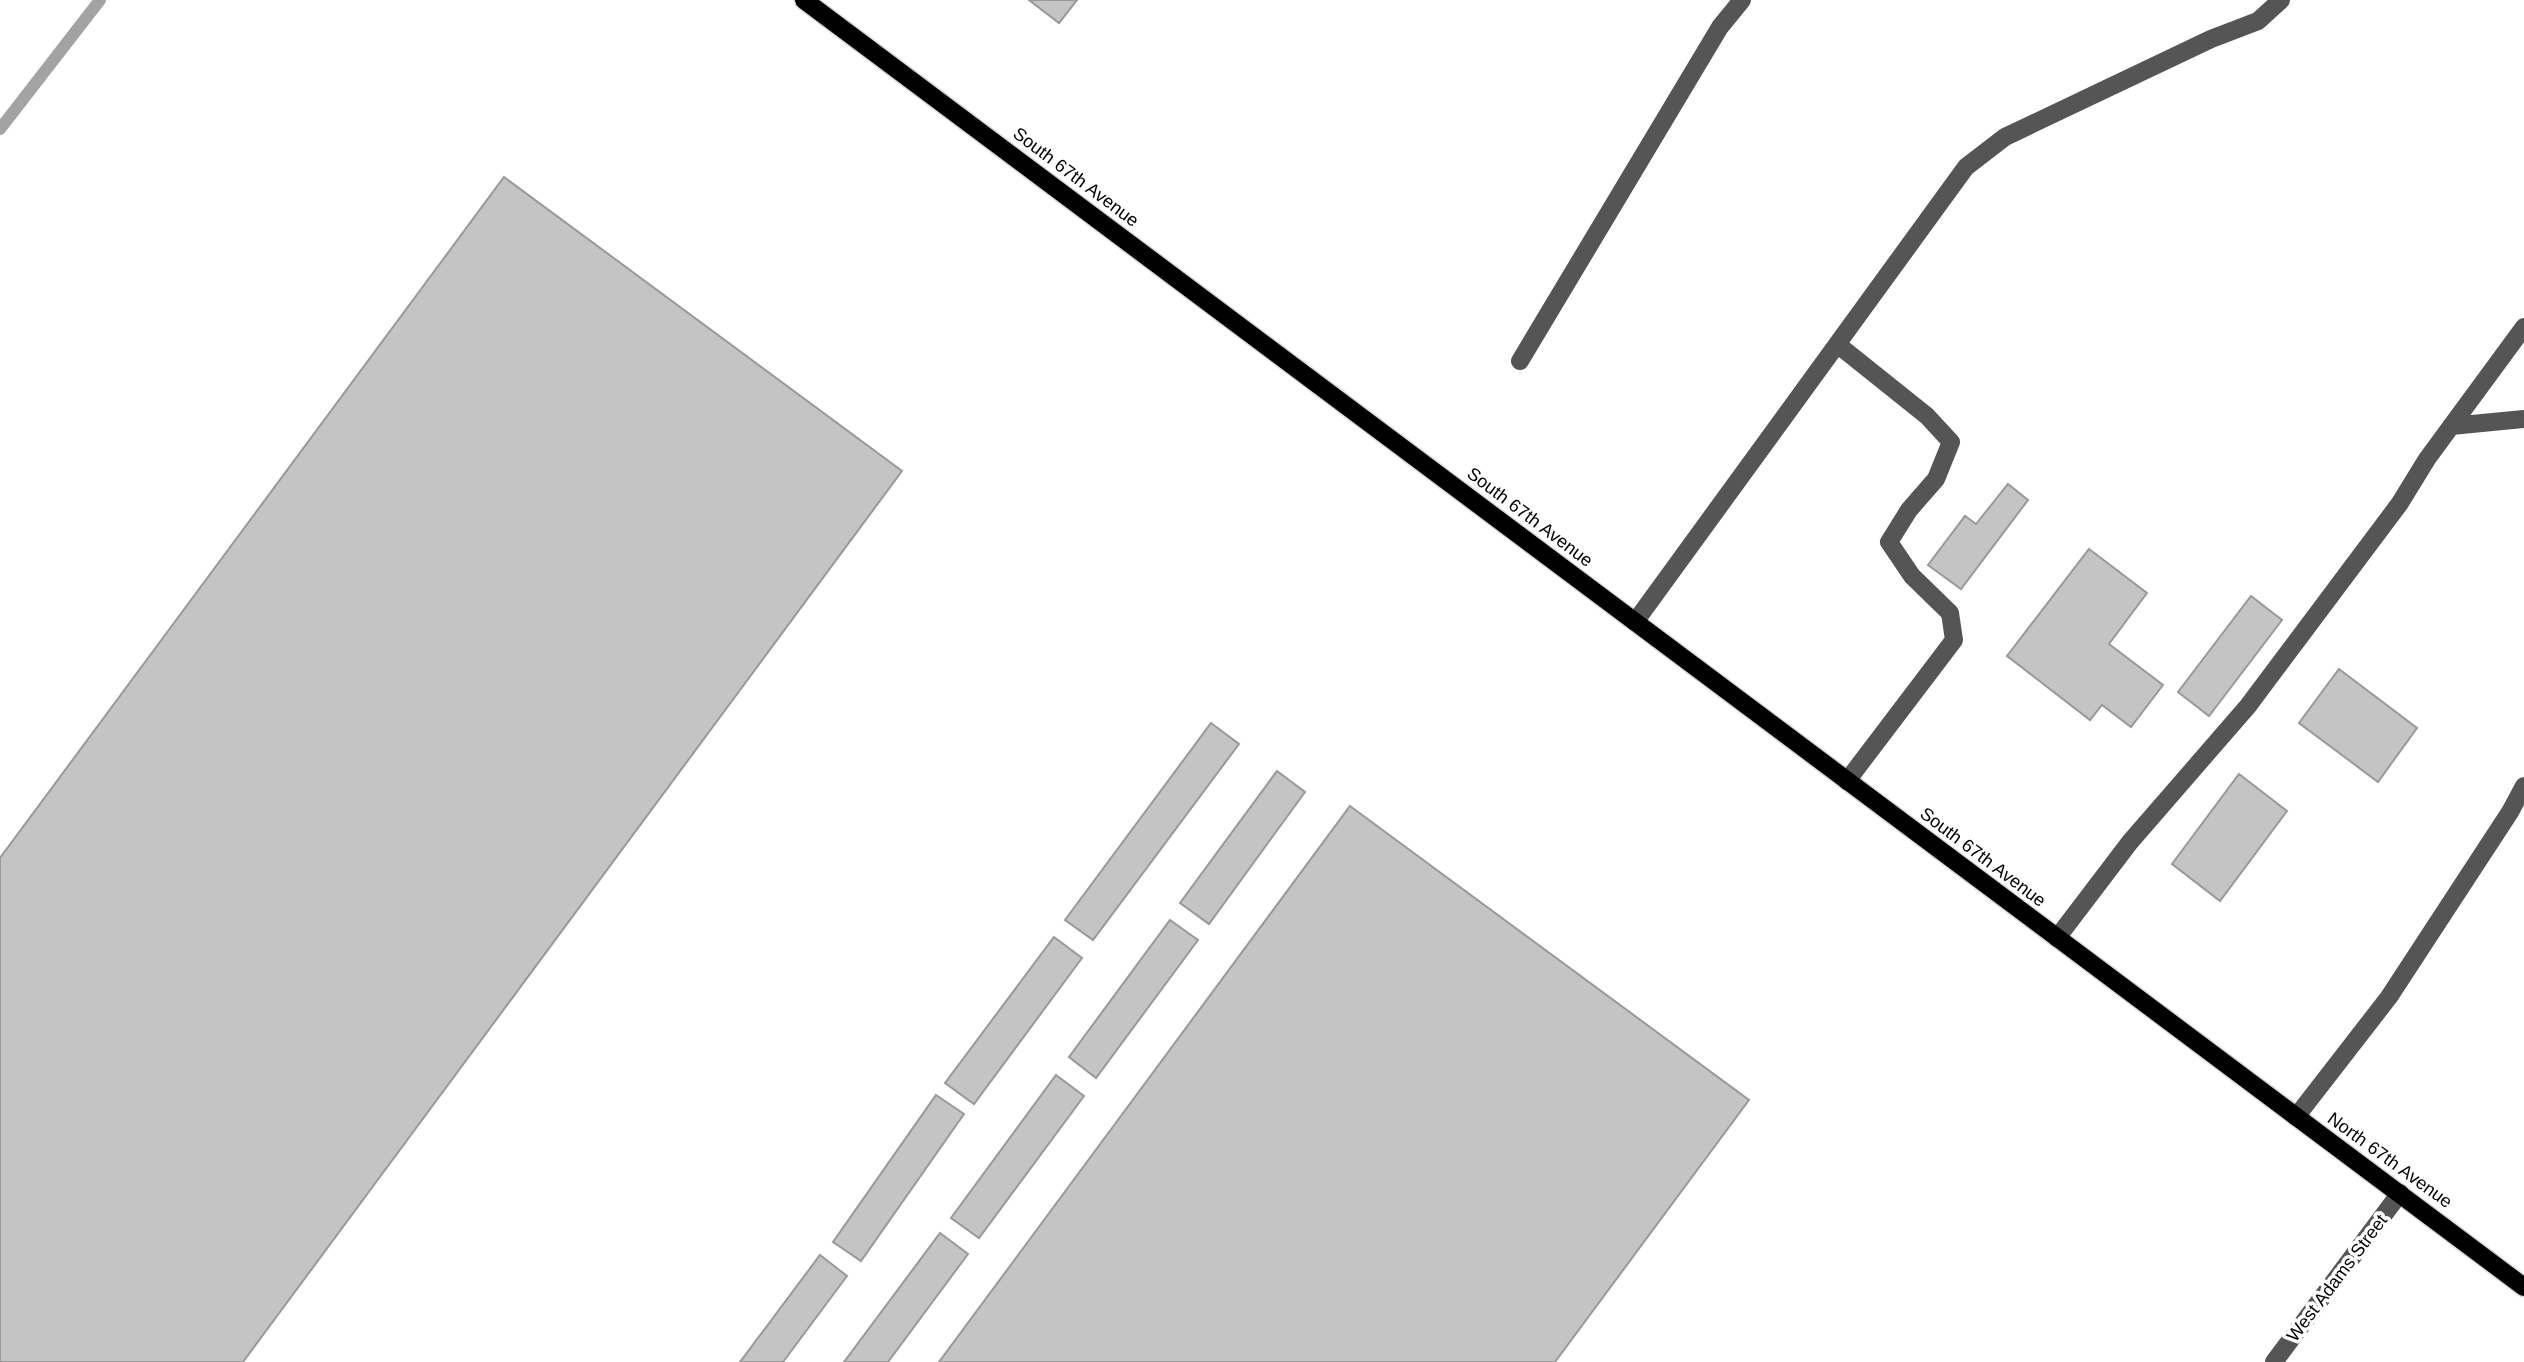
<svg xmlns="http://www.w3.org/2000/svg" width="2524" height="1362" font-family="Arial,sans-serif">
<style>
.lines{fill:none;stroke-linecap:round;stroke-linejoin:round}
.stream{stroke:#a3a3a3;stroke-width:12}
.building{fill:#c4c4c4;stroke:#999;stroke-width:2}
.major-casing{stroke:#dbdbdb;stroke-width:21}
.minor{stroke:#555;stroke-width:18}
.major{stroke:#000;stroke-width:18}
.labels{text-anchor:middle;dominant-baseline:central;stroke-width:7;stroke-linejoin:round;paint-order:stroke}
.street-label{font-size:18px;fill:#000;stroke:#fff}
</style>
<rect width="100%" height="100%" fill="#fff"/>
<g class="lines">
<path class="stream" d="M0,129L100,0"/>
</g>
<path class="building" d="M1029,0H1077L1059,23Z
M504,177L902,471L243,1362H0V858Z
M2008,484L2028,500L1961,589L1928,565L1965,516L1976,524Z
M2089,549L2147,593L2109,644L2163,685L2131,727L2102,705L2090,720L2007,656Z
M2251,596L2282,620L2209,716L2178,692Z
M2339,669L2417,728L2378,782L2299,723Z
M1211,723L1239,744L1093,940L1065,920Z
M1277,771L1305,792L1209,924L1180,903Z
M2239,774L2287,811L2220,901L2172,864Z
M1350,806L1749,1100L1555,1362H939Z
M1170,920L1198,940L1096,1078L1069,1057Z
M1054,937L1082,958L974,1104L945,1083Z
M1056,1075L1084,1096L979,1238L951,1218Z
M936,1095L964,1114L861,1261L833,1242Z
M940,1233L968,1254L888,1362H844Z
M820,1255L847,1276L783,1362H740Z"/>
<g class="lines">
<defs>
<path id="major" d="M804,0L2524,1287"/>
</defs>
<use href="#major" class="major-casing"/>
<path class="minor" d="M1837,344L1927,416L1951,442L1936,479L1909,510L1889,542L1912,576L1950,613L1954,640L1847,781
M1520,361L1720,27L1742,0
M2451,426L2524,419
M1635,622L1966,167L2005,137L2211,39L2258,21L2281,0
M2057,938L2130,842L2248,706L2400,503L2427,459L2524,327
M2296,1117L2389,997L2510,812L2524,786
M2274,1362L2400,1193"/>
<use href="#major" class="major"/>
</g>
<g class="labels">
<g class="street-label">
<text transform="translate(1076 177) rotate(37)">South 67th Avenue</text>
<text transform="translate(1530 517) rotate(37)">South 67th Avenue</text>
<text transform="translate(1983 857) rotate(37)">South 67th Avenue</text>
<text transform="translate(2390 1160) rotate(36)">North 67th Avenue</text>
<text transform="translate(2337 1278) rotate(-53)">West Adams Street</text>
</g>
</g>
</svg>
